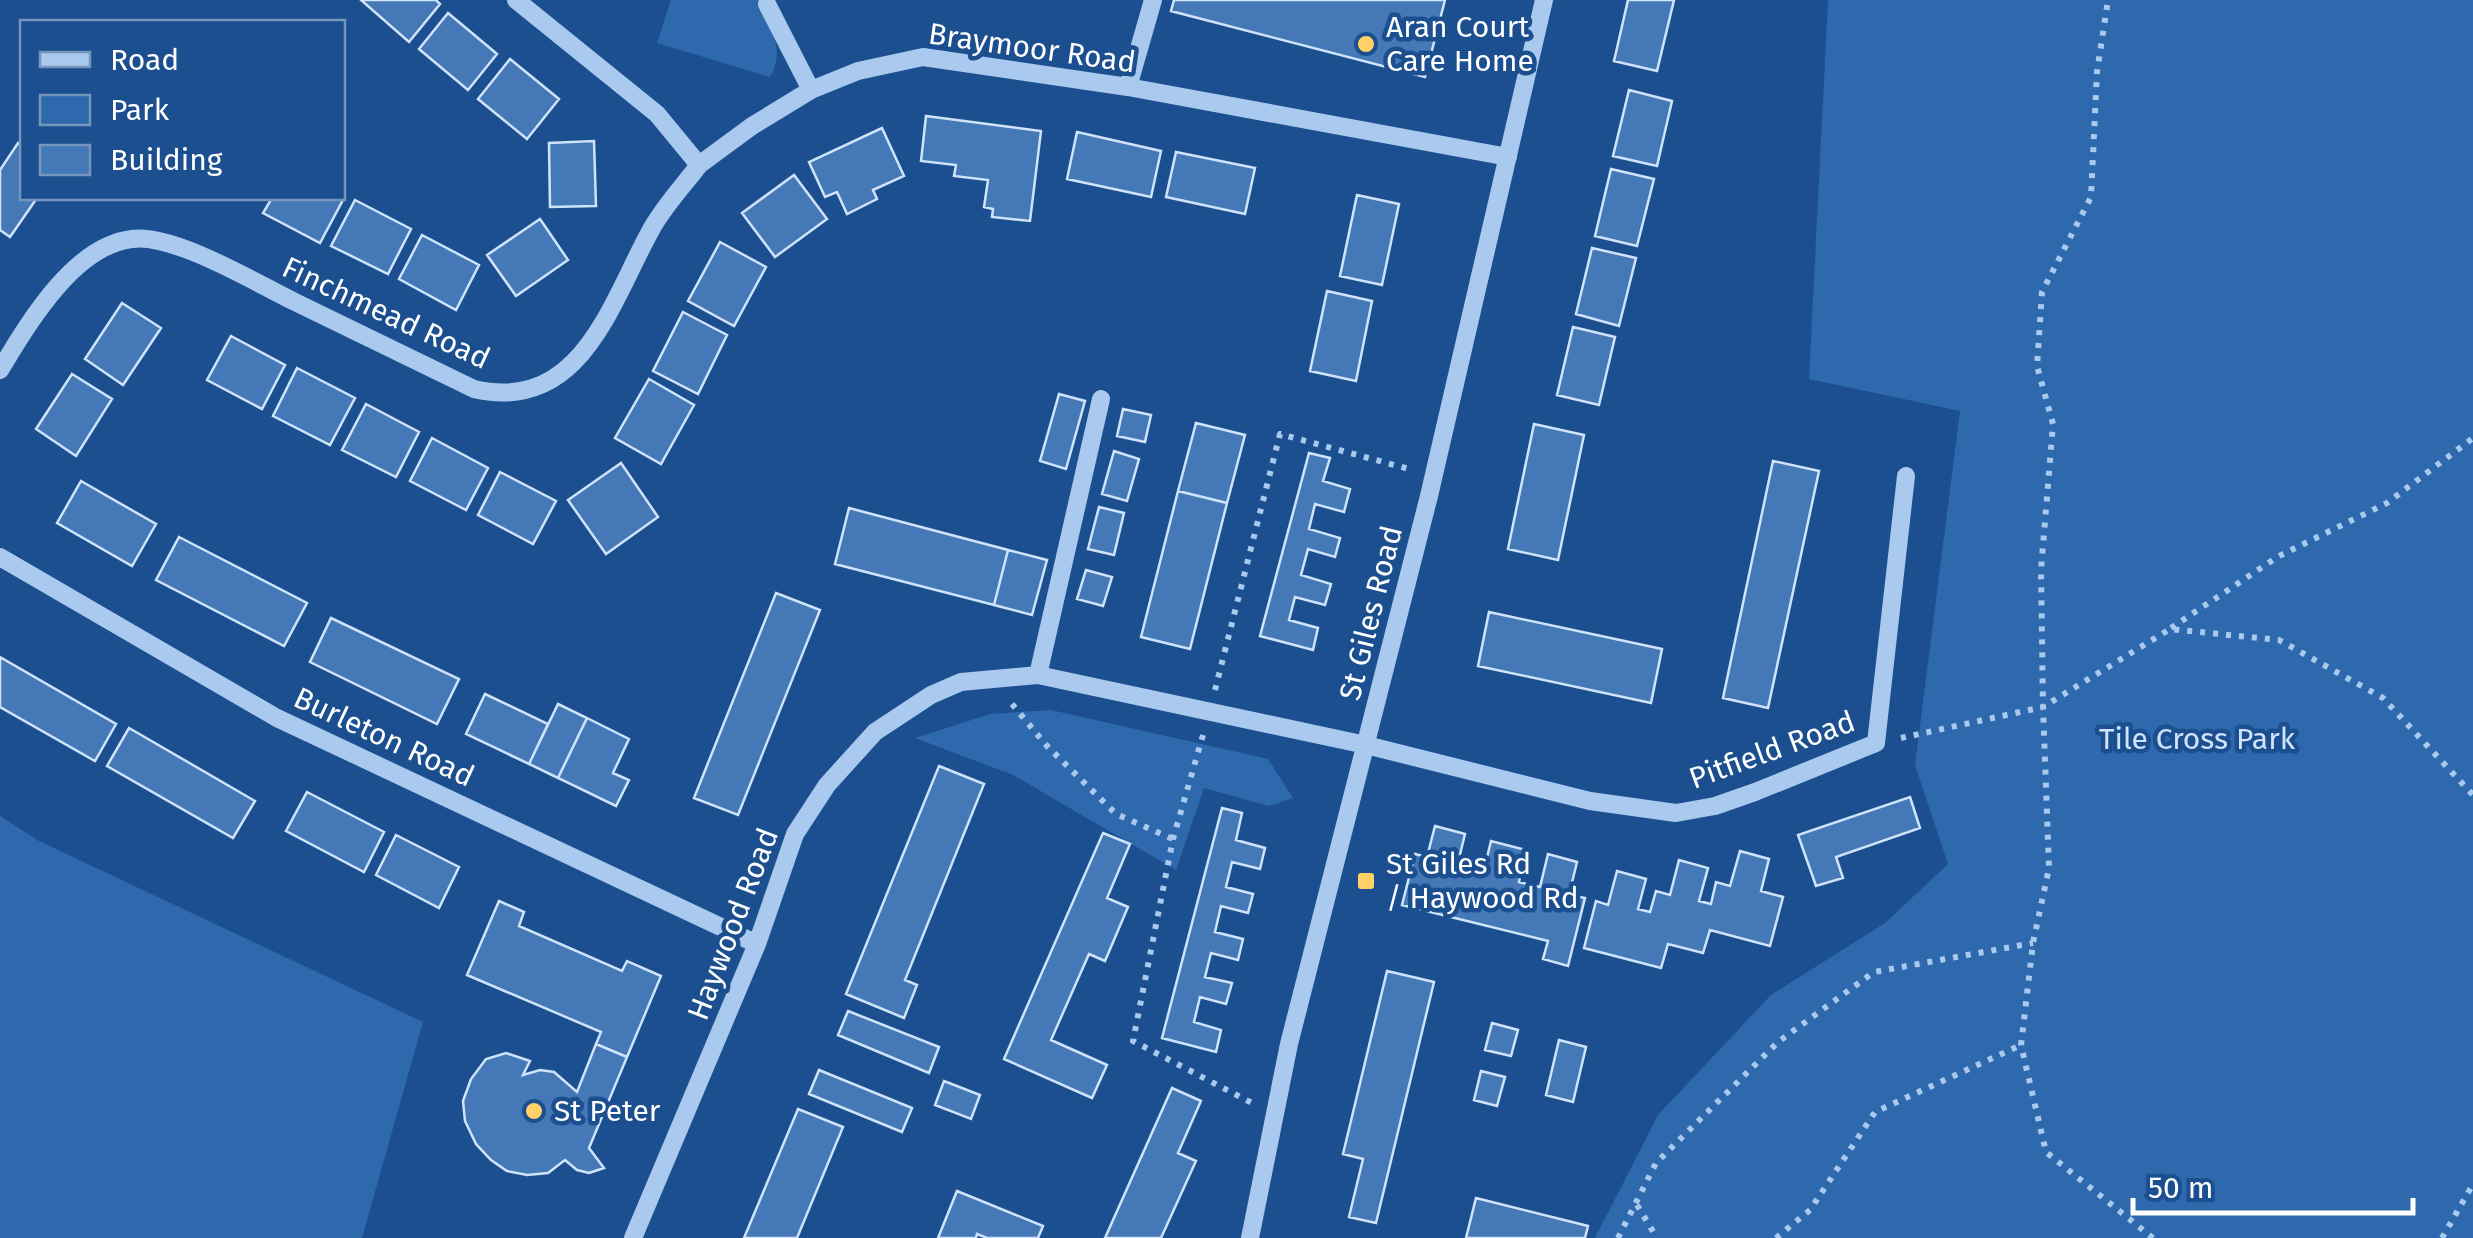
<svg xmlns="http://www.w3.org/2000/svg" width="2473" height="1238" font-family="'Fira Sans',sans-serif">
<style>
.green{fill:#2e69ad}
.building{fill:#4478b7;stroke:#cfe3fa;stroke-width:2.5}
.lines{fill:none;stroke-linecap:round;stroke-linejoin:round}
.path{stroke:#a9c9ee;stroke-width:6;stroke-dasharray:5 8;stroke-linecap:butt}
.minor{stroke:#a9c9ee;stroke-width:18}
.poi-dot{fill:#ffd166;stroke:#1b4f8f;stroke-width:4}
.labels{text-anchor:middle;dominant-baseline:central;stroke-width:9;stroke-linejoin:round;paint-order:stroke}
.poi-label{font-size:30px;fill:#fff;stroke:#1b4f8f;text-anchor:start}
.street-label{font-size:30px;fill:#fff;stroke:#1b4f8f}
.park-label{font-size:30px;fill:#cfe3fa;stroke:#1b4f8f}
</style>
<rect width="100%" height="100%" fill="#1b4f8f"/>
<path class="green" d="M671,0H759C770,26 786,50 770,77L657,43Z
M1828,0H2473V1238H1595L1658,1115L1771,995L1885,923L1948,864L1915,765L1960,411L1809,379Z
M1051,710L1268,759L1293,798L1269,806L1204,788L1176,870L1013,775L915,738L990,714Z
M0,816L39,841L423,1022L362,1238H0Z"/>
<path class="building" d="M361,0H436L440,4L409,42Z
M1174,0H1445L1425,77L1171,11Z
M1628,0H1674L1657,71L1614,61Z
M448,13L497,54L468,90L419,49Z
M510,59L559,99L527,139L478,99Z
M1629,90L1672,101L1657,166L1613,156Z
M926,116L1041,131L1030,221L992,217L993,209L984,207L988,180L954,176L956,165L921,161Z
M882,128L904,176L873,190L877,199L847,214L837,192L825,197L809,162Z
M1077,132L1161,151L1151,197L1067,179Z
M594,141L596,206L550,207L549,143Z
M18,143L22,146V198H37L10,237L0,230V170Z
M1176,152L1255,168L1245,214L1166,197Z
M1611,169L1654,179L1637,246L1595,236Z
M794,175L827,219L775,257L742,213Z
M1357,195L1399,204L1382,285L1340,276Z
M272,198L342,197L344,198L320,243L263,213Z
M355,200L411,229L388,274L331,246Z
M540,219L568,260L516,296L487,255Z
M422,235L479,265L456,310L399,279Z
M720,242L766,267L734,326L688,301Z
M1592,248L1636,258L1619,326L1576,314Z
M1327,291L1372,301L1356,381L1310,371Z
M122,303L161,328L123,385L85,359Z
M683,312L727,335L698,394L653,371Z
M1573,327L1615,337L1599,405L1557,395Z
M231,336L285,365L262,409L207,380Z
M297,368L355,398L330,445L273,416Z
M72,374L112,399L76,456L36,429Z
M649,379L694,405L661,464L615,438Z
M1059,394L1085,401L1066,469L1040,461Z
M366,404L419,432L396,477L342,450Z
M1123,409L1151,415L1145,442L1117,436Z
M1196,423L1245,435L1227,503L1178,491Z
M1534,424L1584,435L1558,560L1508,549Z
M432,438L488,468L466,510L410,481Z
M1114,451L1139,459L1127,501L1102,494Z
M1309,453L1330,458L1323,481L1350,489L1344,512L1315,504L1309,529L1340,538L1335,557L1308,549L1301,575L1331,584L1325,605L1295,597L1289,620L1318,628L1313,650L1260,636Z
M1773,461L1819,471L1768,708L1723,698Z
M621,463L658,517L606,554L568,500Z
M500,472L556,501L533,544L478,515Z
M81,481L156,524L132,566L57,523Z
M1178,491L1227,503L1190,649L1141,637Z
M1099,507L1124,513L1114,555L1088,549Z
M849,508L1008,550L994,605L835,564Z
M179,537L307,603L284,646L156,580Z
M1008,550L1047,560L1032,615L994,605Z
M1086,570L1112,577L1103,606L1077,599Z
M776,593L820,610L738,815L694,798Z
M1489,612L1662,649L1651,703L1478,666Z
M331,618L459,679L437,724L310,662Z
M0,657L116,724L95,761L0,707Z
M485,694L548,724L529,764L466,734Z
M558,704L587,718L558,778L529,764Z
M587,718L629,739L613,773L629,780L616,806L558,778Z
M129,728L255,801L233,838L107,766Z
M939,766L984,784L905,980L917,985L904,1018L846,994Z
M307,792L384,832L364,872L286,831Z
M1910,797L1920,828L1836,857L1843,878L1816,886L1798,835Z
M1222,808L1242,813L1236,840L1265,848L1260,869L1232,862L1226,887L1253,894L1248,913L1221,906L1215,932L1243,939L1238,960L1211,953L1205,977L1232,983L1226,1004L1200,997L1194,1022L1221,1030L1216,1052L1162,1038Z
M1435,826L1465,834L1457,867L1483,874L1491,841L1526,850L1519,882L1540,887L1548,854L1577,862L1569,895L1585,898L1568,966L1543,959L1548,941L1402,905L1415,854L1427,857Z
M1103,833L1130,844L1107,898L1128,907L1105,961L1089,954L1051,1040L1107,1065L1092,1098L1004,1059Z
M396,835L459,867L439,908L376,875Z
M1740,851L1769,859L1761,891L1783,897L1770,946L1710,930L1703,953L1668,944L1661,968L1584,948L1596,901L1608,905L1617,871L1646,879L1638,909L1650,912L1656,891L1670,895L1679,860L1708,868L1699,901L1711,904L1716,882L1730,886Z
M499,901L524,912L519,926L622,971L627,961L661,976L627,1057L596,1044L601,1032L467,975Z
M1387,971L1434,982L1376,1223L1349,1217L1363,1159L1343,1154Z
M848,1011L939,1047L929,1073L838,1035Z
M1492,1023L1518,1030L1511,1056L1485,1050Z
M1559,1040L1586,1047L1573,1102L1546,1095Z
M596,1044L627,1057L589,1148L604,1168L589,1173L577,1170L565,1160L548,1173L527,1175L507,1171L491,1160L476,1144L465,1121L463,1101L471,1079L486,1059L506,1053L530,1061L523,1075L540,1070L554,1072L577,1092Z
M819,1070L912,1108L902,1132L809,1094Z
M1481,1071L1505,1077L1497,1106L1474,1100Z
M944,1081L980,1095L971,1119L935,1105Z
M1172,1088L1201,1101L1178,1153L1196,1161L1161,1238H1105Z
M798,1109L843,1127L797,1238H744Z
M957,1191L1043,1226L1038,1238H987L977,1234L976,1238H938Z
M1476,1198L1588,1226L1585,1238H1466Z"/>
<g class="lines">
<path class="path" d="M2171,628L2279,556L2387,503L2473,438
M1215,690L1280,434L1409,469
M1012,704L1047,746L1116,814L1173,839
M1203,735L1173,839L1133,1041L1252,1103
M1901,738L2043,707L2041,570L2053,424L2037,366L2042,292L2091,197L2097,72L2108,0
M1637,1205L1657,1238
M1618,1238L1656,1163L1778,1042L1874,972L2033,943
M1776,1238L1810,1210L1875,1112L2021,1045
M2153,1238L2046,1152L2021,1045L2033,943L2049,868L2043,707L2170,629L2279,640L2383,698L2473,795
M2442,1238L2473,1184"/>
<path class="minor" d="M516,0L657,114L699,165L752,126L811,90L858,71L923,57L1128,87L1508,157
M767,4L811,90
M1128,87L1153,0
M0,370C28,324 73,246 132,239C173,233 256,283 295,302C355,331 414,360 474,389C582,414 611,301 652,228C665,205 684,185 699,165
M0,557L277,718L757,944
M1038,675L1101,399
M633,1238L757,944L795,834L827,785L875,732L931,695L961,682L1038,675L1366,745L1590,801L1676,813L1715,806L1755,792L1876,743L1906,476
M1250,1238L1289,1044L1429,496L1544,0"/>
</g>
<g class="poi-dot">
<circle cx="1366" cy="44" r="10"/>
<rect x="1356" y="871" width="20" height="20" rx="5"/>
<circle cx="534" cy="1111" r="10"/>
</g>
<g class="labels">
<g class="poi-label">
<text x="1386" y="27">Aran Court<tspan x="1386" dy="34">Care Home</tspan></text>
<text x="1386" y="864">St Giles Rd<tspan x="1386" dy="34">/ Haywood Rd</tspan></text>
<text x="554" y="1111">St Peter</text>
</g>
<g class="street-label">
<text transform="translate(1032 48) rotate(8)">Braymoor Road</text>
<text transform="translate(386 313) rotate(25)">Finchmead Road</text>
<text transform="translate(1371 613) rotate(-76)">St Giles Road</text>
<text transform="translate(384 737) rotate(25)">Burleton Road</text>
<text transform="translate(1772 750) rotate(-20)">Pitfield Road</text>
<text transform="translate(733 924) rotate(-69)">Haywood Road</text>
</g>
<g class="park-label">
<text x="2197" y="739">Tile Cross Park</text>
</g>
</g>
<rect x="20" y="20" width="325" height="180" fill="#1b4f8f" stroke="#7695bc" stroke-width="2.5"/>
<rect x="40" y="52" width="50" height="15" fill="#a9c9ee" stroke="#7695bc" stroke-width="2.5"/>
<text x="110" y="70" font-size="30" fill="#ffffff">Road</text>
<rect x="40" y="95" width="50" height="30" fill="#2e69ad" stroke="#7695bc" stroke-width="2.5"/>
<text x="110" y="120" font-size="30" fill="#ffffff">Park</text>
<rect x="40" y="145" width="50" height="30" fill="#4478b7" stroke="#7695bc" stroke-width="2.5"/>
<text x="110" y="170" font-size="30" fill="#ffffff">Building</text>
<path d="M2133 1198v15h280v-15" fill="none" stroke="#ffffff" stroke-width="5"/>
<text x="2148" y="1198" font-size="30" fill="#ffffff" stroke="#1b4f8f" stroke-width="8" paint-order="stroke">50 m</text>
</svg>
